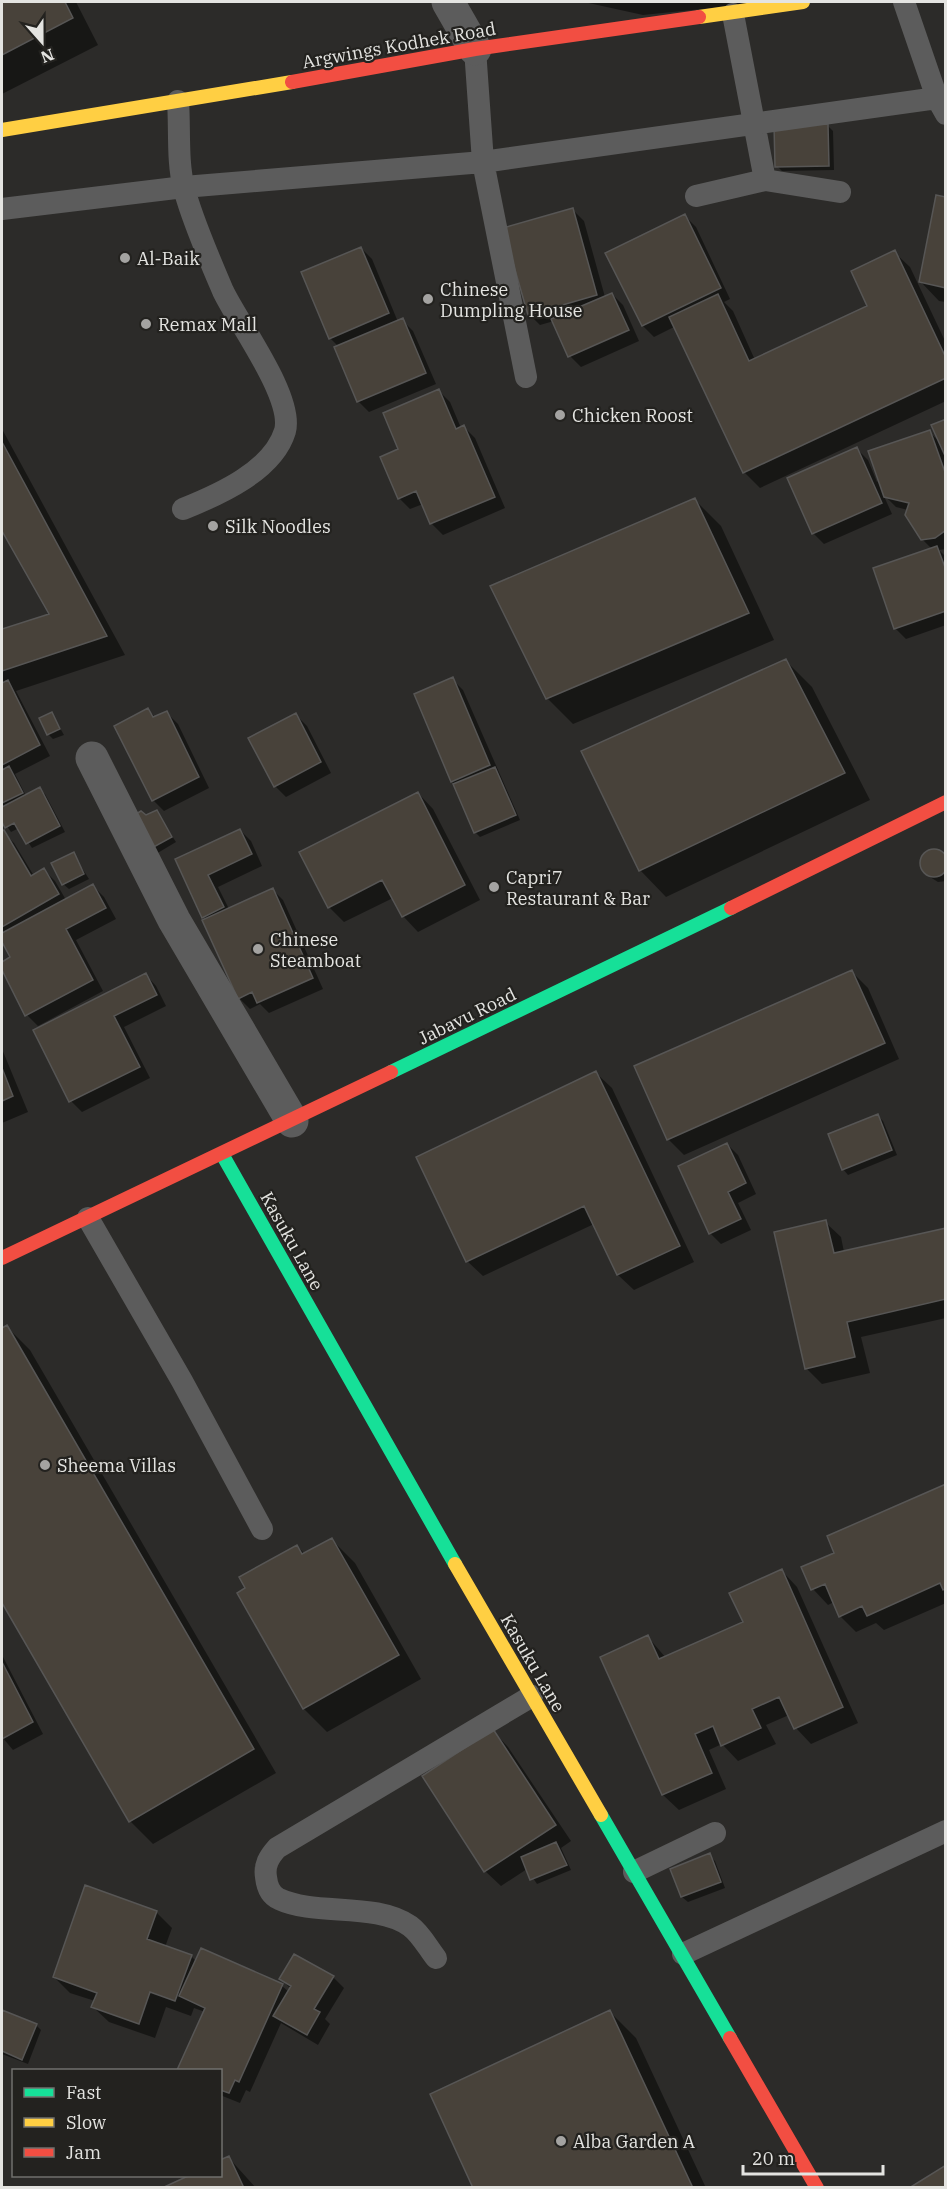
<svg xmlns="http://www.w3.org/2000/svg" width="947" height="2189" font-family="'IBM Plex Serif',serif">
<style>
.shadow{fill:#0007}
.building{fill:#48423a;stroke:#575655;stroke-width:1.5}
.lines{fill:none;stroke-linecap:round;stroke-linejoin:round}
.lane{stroke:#5c5c5c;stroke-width:22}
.street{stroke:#5c5c5c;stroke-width:33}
.fast{stroke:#16e098;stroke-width:14}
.slow{stroke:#ffcf43;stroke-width:14}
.jam{stroke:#f24e42;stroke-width:14}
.poi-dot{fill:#a4a3a1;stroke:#23221f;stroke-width:2}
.labels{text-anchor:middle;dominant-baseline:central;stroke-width:4.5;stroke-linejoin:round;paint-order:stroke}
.street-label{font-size:18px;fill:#e4e4e1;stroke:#23221f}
.poi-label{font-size:18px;fill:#e4e4e1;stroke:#23221f;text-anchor:start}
</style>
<rect width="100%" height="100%" fill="#2c2b29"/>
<path class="shadow" d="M2,2H76L98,45L2,94Z
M584,2H772L643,15Z
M828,126L833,131L834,170L782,171L777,166Z
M946,199V302L939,301L920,281Z
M573,210L584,221L605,297L612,294L623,305L639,341L581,367L570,356L554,321L540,325L529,314Z
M685,216L696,227L730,299L724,302L733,311L755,360L869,307L894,252L910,267L946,343V401L760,488L744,472L676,326L654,337L643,326L607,254Z
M361,248L372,259L398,322L402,320L413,331L436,384L369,412L358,401L339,347L330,338Z
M439,391L450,402L461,428L464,427L475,438L505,508L443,535L432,524L423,504L410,509L399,498L400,450Z
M946,421V549L939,550L946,557V625L906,639L895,628L932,549L922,539L908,510L896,507L883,494L892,514L824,544L813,533L857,449L868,460L877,482L929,432L940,442Z
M2,429L125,655L16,691L50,756L15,774L26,796L39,789L45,794L65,832L32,848L19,828L11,832L2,819V630L51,615L2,528Z
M695,500L721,526L774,640L573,724L547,698Z
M786,661L812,687L870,800L666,897L640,870Z
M452,679L463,690L520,820L480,837L475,832L452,781Z
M148,710L156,718L167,713L178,724L209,788L164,811L153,800Z
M52,714L64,735L53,739L48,734Z
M296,715L307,726L331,773L286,797L275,786Z
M418,793L433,809L480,900L418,932L403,916L393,898L344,922L329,907Z
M156,812L176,842L156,854L146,817Z
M240,830L251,841L262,866L218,887L229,909L272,889L283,900L323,989L269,1013L260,1004L250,1009L239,998L206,920L177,860Z
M3,832L14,843L34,876L44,870L55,881L66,900L93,886L104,897L116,919L76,940L103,991L38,1026L27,1015L2,967V963L12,958L3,942L2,944Z
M939,850L946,855V881L938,882L930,877L921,863L924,855L931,851Z
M73,854L89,879L69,889L63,884Z
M852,972L868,988L899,1059L684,1155L668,1139Z
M146,975L156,986L166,1006L124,1027L150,1078L82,1112L71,1101L35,1030Z
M2,1049L28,1112L2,1123Z
M596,1073L612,1088L694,1262L634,1290L618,1275L594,1224L483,1276L467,1261Z
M878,1116L883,1121L897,1155L848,1175L843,1169Z
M727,1144L738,1155L756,1194L738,1203L751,1230L721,1244L710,1233Z
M825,1222L841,1237L844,1252L946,1229V1318L861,1337L870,1373L822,1384L807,1369Z
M6,1326L30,1350L276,1773L153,1844L130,1821L2,1600V1329Z
M946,1486V1603L884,1630L876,1623L856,1632L840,1616L834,1602L828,1605L813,1589L836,1554Z
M332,1540L355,1563L421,1679L327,1732L304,1709L297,1546L305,1554Z
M782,1571L797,1587L858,1723L811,1744L796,1728L789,1715L766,1725L776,1744L738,1761L722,1744L709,1750L726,1789L679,1810L663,1795L648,1637L666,1658L745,1623Z
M2,1655L43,1734L13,1750L2,1737Z
M493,1731L508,1747L571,1841L561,1848L571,1870L537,1884L527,1869L501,1886L485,1871Z
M709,1855L715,1861L725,1888L688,1902L682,1897L672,1870Z
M156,1912L172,1928L165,1947L191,1956L197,1962L282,1986L289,1992L291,1989L281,1979L333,1977L344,1988L325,2019L330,2024L318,2045L281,2023L250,2092L246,2090L240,2103L220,2095V2070H179L205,2012L194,2008L191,2016L166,2007L155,2038L109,2022L93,2007L95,2001L70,1993L54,1977Z
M2,2012L36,2025L41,2030L28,2064L2,2054Z
M610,2012L636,2038L706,2188H475Z
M229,2158L256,2188H166L192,2176H220Z"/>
<path class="building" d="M2,2H65L73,18L2,55Z
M828,124L829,166L775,167L774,125Z
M936,195L946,197V288L919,282Z
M573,208L597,295L528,315L503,228Z
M685,214L721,288L642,326L605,253Z
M361,247L389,313L329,339L301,272Z
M895,250L946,358V378L743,473L669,317L718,294L749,361L867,306L851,271Z
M612,293L629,330L568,357L551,319Z
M403,318L426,373L357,402L334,347Z
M439,389L456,429L464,425L495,497L430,524L416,491L398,499L380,457L398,449L383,413Z
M946,419V458L931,425Z
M930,430L946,475V530L935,538L921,540L905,515L909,503L884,497L868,451Z
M2,442L107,636L2,671V629L49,614L2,531Z
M857,447L882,503L812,534L787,478Z
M695,498L749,613L546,699L490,586Z
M937,546L946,570V611L894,629L873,568Z
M786,659L845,773L639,871L581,751Z
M453,677L490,765L451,782L414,694Z
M8,680L40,745L2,765V683Z
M148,708L153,717L167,711L199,777L152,801L114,726Z
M52,712L60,729L47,735L39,718Z
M296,713L321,762L274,787L248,738Z
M9,766L23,793L2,803V770Z
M495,767L516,815L474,833L453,784Z
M40,787L60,826L26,844L14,823L5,828L2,822V807Z
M418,792L465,885L402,917L382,880L328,908L299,852Z
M157,810L172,837L150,849L131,817L141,811L146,815Z
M240,829L252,854L208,875L224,907L202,918L175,859Z
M4,830L31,876L44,868L59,894L2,927V831Z
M920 863a14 14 0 1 1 28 0a14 14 0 1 1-28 0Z
M74,852L84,874L62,885L51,863Z
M93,884L106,908L66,929L93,980L25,1016L2,970V962L10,957L2,942V933Z
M273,888L313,978L257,1003L252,992L238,999L202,920Z
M852,970L885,1043L667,1140L634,1066Z
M146,973L157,995L114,1016L140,1067L69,1102L33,1030Z
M2,1068L13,1096L2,1101Z
M596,1071L680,1246L617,1275L584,1206L466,1262L416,1157Z
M878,1114L892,1150L842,1170L828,1134Z
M727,1143L746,1183L728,1192L741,1219L709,1234L678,1166Z
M826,1220L834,1253L946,1228V1299L847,1322L855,1357L805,1369L774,1232Z
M7,1325L254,1749L129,1822L2,1603V1328Z
M946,1484V1588L943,1590L940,1583L867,1616L862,1606L839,1617L825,1584L811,1590L801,1567L834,1553L827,1536Z
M332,1538L399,1655L303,1709L237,1593L245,1588L239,1577L297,1545L302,1554Z
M782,1569L843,1707L794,1729L779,1697L752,1709L761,1728L721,1746L713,1726L695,1734L712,1773L662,1795L600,1657L648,1635L659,1659L743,1622L729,1593Z
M2,1662L33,1722L2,1739Z
M493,1729L556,1825L484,1872L422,1776Z
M556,1842L567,1865L530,1880L521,1857Z
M710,1853L721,1882L681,1897L670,1869Z
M85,1885L157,1911L147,1939L192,1955L175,2001L150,1992L139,2024L91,2007L97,1993L53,1977Z
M201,1948L283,1984L239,2082L235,2080L229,2093L220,2090V2070H177L205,2008L179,1996Z
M294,1954L334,1976L314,2009L320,2012L307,2035L273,2016L291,1986L279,1979Z
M2,2010L37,2024L22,2060L2,2051Z
M610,2010L693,2188H473L430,2094Z
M229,2156L244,2188H162L188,2176H220V2160Z
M946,2165V2188H909Z"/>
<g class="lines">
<path class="lane" d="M904,2L937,98L946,114
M733,14L765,180
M475,49L483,162L526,377
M178,101C180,129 177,162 184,188C191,217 211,263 223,291C238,323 294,397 285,431C273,471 218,495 183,509
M696,196L765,180L840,192
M2,209L184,187L483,162L937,98
M88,1218L182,1381L262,1529
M634,1872L715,1833
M683,1954L946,1831
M436,1958C428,1948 421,1934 410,1926C376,1902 315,1916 279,1899C270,1895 267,1886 266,1877C264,1865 269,1857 277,1848L532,1696"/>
<path class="street" d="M448,2L475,49
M92,758L174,920L292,1121"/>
<path class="fast" d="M391,1072L731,908
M222,1154L455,1564
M601,1815L730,2038"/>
<path class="slow" d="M699,17L803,2
M2,130L292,82
M455,1564L601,1815"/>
<path class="jam" d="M292,82L475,49L699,17
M731,908L946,802
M2,1258L391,1072
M730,2038L817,2188"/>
</g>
<g class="poi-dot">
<circle cx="125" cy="258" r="6"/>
<circle cx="428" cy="299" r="6"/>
<circle cx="146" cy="324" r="6"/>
<circle cx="560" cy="415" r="6"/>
<circle cx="213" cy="526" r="6"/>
<circle cx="494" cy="887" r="6"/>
<circle cx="258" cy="949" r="6"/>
<circle cx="45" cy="1465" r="6"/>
<circle cx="561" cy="2141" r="6"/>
</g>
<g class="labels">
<g class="street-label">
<text transform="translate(399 45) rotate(-10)">Argwings Kodhek Road</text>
<text transform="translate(467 1016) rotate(-26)">Jabavu Road</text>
<text transform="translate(292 1241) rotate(61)">Kasuku Lane</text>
<text transform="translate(533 1663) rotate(60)">Kasuku Lane</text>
</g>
<g class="poi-label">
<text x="137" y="258">Al-Baik</text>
<text x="440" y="289">Chinese<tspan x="440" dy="21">Dumpling House</tspan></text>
<text x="158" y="324">Remax Mall</text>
<text x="572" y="415">Chicken Roost</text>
<text x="225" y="526">Silk Noodles</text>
<text x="506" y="877">Capri7<tspan x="506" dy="21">Restaurant &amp; Bar</tspan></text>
<text x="270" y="939">Chinese<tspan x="270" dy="21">Steamboat</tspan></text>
<text x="57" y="1465">Sheema Villas</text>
<text x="573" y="2141">Alba Garden A</text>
</g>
</g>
<rect width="947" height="2189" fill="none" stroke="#e4e4e1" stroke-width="6"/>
<rect x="12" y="2069" width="210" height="108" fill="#23221f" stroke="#70706d" stroke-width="1.5"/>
<rect x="24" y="2088" width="30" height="9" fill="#16e098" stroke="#70706d" stroke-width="1.5"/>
<text x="66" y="2099" font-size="18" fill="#e4e4e1">Fast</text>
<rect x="24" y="2118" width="30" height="9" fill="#ffcf43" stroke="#70706d" stroke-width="1.5"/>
<text x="66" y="2129" font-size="18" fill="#e4e4e1">Slow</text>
<rect x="24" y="2148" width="30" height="9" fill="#f24e42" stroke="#70706d" stroke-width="1.5"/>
<text x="66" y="2159" font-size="18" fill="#e4e4e1">Jam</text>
<g transform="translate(42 42) rotate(159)" stroke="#23221f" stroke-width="4.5" paint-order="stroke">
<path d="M0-4.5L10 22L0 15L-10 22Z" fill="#e4e4e1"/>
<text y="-9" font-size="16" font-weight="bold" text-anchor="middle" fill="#e4e4e1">N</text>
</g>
<path d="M743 2165v9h140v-9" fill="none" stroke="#e4e4e1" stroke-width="3"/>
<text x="752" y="2165" font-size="18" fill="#e4e4e1" stroke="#23221f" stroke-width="4.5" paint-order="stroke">20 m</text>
</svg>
